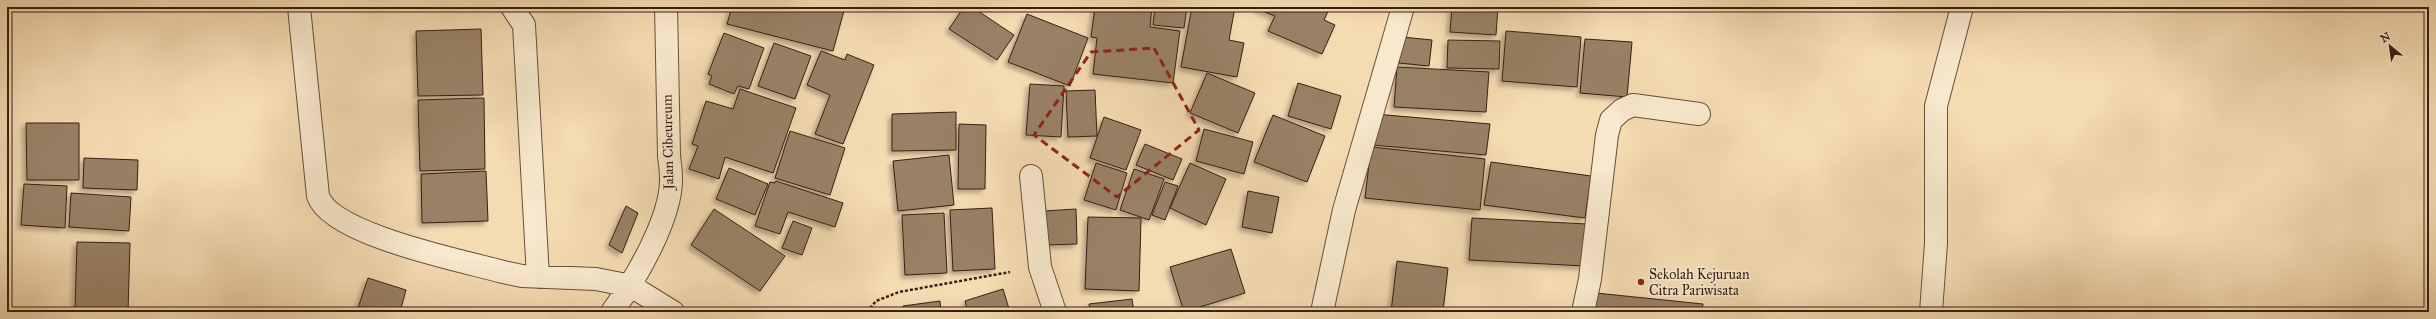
<svg xmlns="http://www.w3.org/2000/svg" width="2436" height="319" font-family="'IM FELL Great Primer',serif">
<style>
.building{fill:#998166;stroke:#362013;filter:url(#shadow)}
.lines{fill:none;stroke-linecap:round;stroke-linejoin:round}
.street-casing{stroke:#664f3b;stroke-width:24}
.path{stroke:#362013;stroke-width:2.5;stroke-dasharray:3 2;stroke-linecap:butt}
.street{stroke:#f8e8cd;stroke-width:22}
.marked{fill:none;stroke:#8f2418;stroke-width:3;stroke-dasharray:8 5;stroke-linejoin:round}
.poi-dot{fill:#8f2418;stroke:#f8e8cd;stroke-width:1.5}
.labels{text-anchor:middle;dominant-baseline:central;stroke-width:3.5;stroke-linejoin:round;paint-order:stroke}
.street-label{font-size:14px;fill:#362013;stroke:#f8e8cd}
.poi-label{font-size:14px;fill:#362013;stroke:#f8e8cd;text-anchor:start}
</style>
<defs>
<filter id="shadow"><feDropShadow dx="-3.5" dy="3.5" stdDeviation="2" flood-color="#0004"/></filter>
</defs>
<rect width="100%" height="100%" fill="#f5dbb2"/>
<filter id="stains"><feTurbulence type="fractalNoise" baseFrequency=".005" numOctaves="4"/><feColorMatrix values="0 0 0 0 .2 0 0 0 0 .09 0 0 0 0 .02 0 0 0 .5 -.17"/></filter>
<radialGradient id="worn" r=".72"><stop offset=".6" stop-color="#630" stop-opacity="0"/><stop offset="1" stop-color="#630" stop-opacity=".3"/></radialGradient>
<path class="building" d="M732,7H845L833,51L727,24Z
M964,7H972L1014,35L997,60L949,29Z
M1095,7H1152L1150,27L1180,31L1173,83L1093,74L1097,38L1091,37Z
M1155,7H1187L1184,28L1153,25Z
M1192,7H1235L1229,40L1244,43L1237,77L1181,67Z
M1258,7H1330L1324,20L1335,25L1322,54L1268,31L1275,16L1257,9Z
M1452,7H1498L1496,35L1450,32Z
M1027,14L1088,38L1070,86L1008,62Z
M481,29L483,95L418,96L416,31Z
M1506,31L1581,37L1577,87L1502,81Z
M724,33L764,48L749,89L738,86L734,94L709,84L712,76L708,74Z
M1402,37L1432,40L1429,66L1399,63Z
M1585,39L1632,42L1627,97L1580,93Z
M1448,40L1500,41L1499,69L1447,68Z
M774,43L811,56L795,99L758,86Z
M821,51L845,60L847,54L874,65L843,144L815,134L830,95L807,85Z
M1397,67L1489,72L1486,112L1394,107Z
M1207,73L1255,93L1238,133L1190,113Z
M1298,83L1341,96L1331,129L1288,116Z
M1030,84L1064,86L1061,137L1026,135Z
M740,89L796,108L773,173L725,157L719,179L689,169L698,146L692,144L706,101L733,109Z
M1095,90L1097,136L1068,137L1066,91Z
M484,98L485,169L420,171L418,100Z
M956,112V150L892,151V114Z
M1375,114L1490,124L1486,155L1372,145Z
M1273,115L1325,136L1307,182L1254,162Z
M1104,117L1141,130L1126,170L1090,158Z
M26,123H79V180H27Z
M959,124L986,125L985,189H958Z
M1204,129L1253,142L1244,174L1196,161Z
M790,131L845,148L830,195L775,178Z
M1145,144L1182,159L1173,180L1136,165Z
M1371,147L1485,159L1480,210L1365,198Z
M949,155L954,205L898,211L893,161Z
M84,158L138,160L137,190L83,188Z
M1491,162L1591,176L1585,218L1484,205Z
M1096,163L1127,173L1116,210L1084,200Z
M1190,163L1226,179L1206,225L1170,208Z
M729,168L768,184L755,215L716,199Z
M1134,169L1164,179L1149,220L1120,210Z
M486,171L488,221L422,223L421,174Z
M776,181L843,203L835,227L788,212L780,234L755,226L770,182L775,183Z
M1165,182L1178,186L1165,220L1152,215Z
M24,184L67,186L65,228L21,225Z
M1248,191L1279,197L1272,233L1242,227Z
M71,193L131,197L129,231L69,227Z
M626,206L638,213L622,253L609,245Z
M992,208L995,269L953,271L950,210Z
M714,209L785,256L760,291L691,245Z
M1076,209L1077,244L1045,245L1044,211Z
M944,213L947,273L905,275L902,215Z
M1088,217L1141,218L1139,291L1085,289Z
M1472,218L1587,224L1585,266L1469,260Z
M793,221L812,228L802,255L782,248Z
M77,242L130,243L128,312H75Z
M1231,249L1245,293L1184,312L1170,267Z
M1397,261L1448,268L1443,312H1391Z
M368,278L406,290L400,312H371L358,308Z
M1003,289L1010,312H968L965,301Z
M1596,293L1703,304L1702,312H1593Z
M1132,299L1134,312H1090L1089,304Z
M940,301L941,312H904L903,306Z
M884,309H902V312H882Z"/>
<g class="lines">
<defs>
<path id="street" d="M299,7L318,196C331,235 464,261 503,272L522,276L596,279L631,286L673,312
M512,7L524,25L538,277
M1031,176L1040,267L1055,312
M612,312C635,280 672,218 671,178C671,171 670,163 669,156L666,7
M1322,312L1344,210L1403,7
M1583,312L1590,279L1607,135L1611,120L1622,110L1633,105L1699,114
M1931,312L1936,243V106L1962,7"/>
</defs>
<use href="#street" class="street-casing"/>
<path class="path" d="M867,312L876,301L899,292L1010,272"/>
<use href="#street" class="street"/>
</g>
<path class="marked" d="M1154,48L1199,130L1117,197L1034,135L1091,52Z"/>
<circle class="poi-dot" cx="1641" cy="282" r="4"/>
<g class="labels">
<g class="street-label">
<text transform="translate(668 142) rotate(-91)">Jalan Cibeureum</text>
</g>
<g class="poi-label">
<text x="1649" y="274">Sekolah Kejuruan<tspan x="1649" dy="16">Citra Pariwisata</tspan></text>
</g>
</g>
<rect width="2436" height="319" fill="none" stroke="#f5dbb2" stroke-width="24"/>
<rect x="8" y="8" width="2420" height="303" fill="none" stroke="#362013" stroke-width="2"/>
<rect x="12" y="12" width="2412" height="295" fill="none" stroke="#362013"/>
<g transform="translate(2390 46) rotate(331)" stroke="#f8e8cd" stroke-width="3" paint-order="stroke">
<path d="M0-3L7 15L0 10L-7 15Z" fill="#362013"/>
<text y="-6" font-size="11" font-weight="bold" text-anchor="middle" fill="#362013">N</text>
</g>
<rect width="100%" height="100%" filter="url(#stains)"/>
<rect width="100%" height="100%" fill="url(#worn)"/>
</svg>
